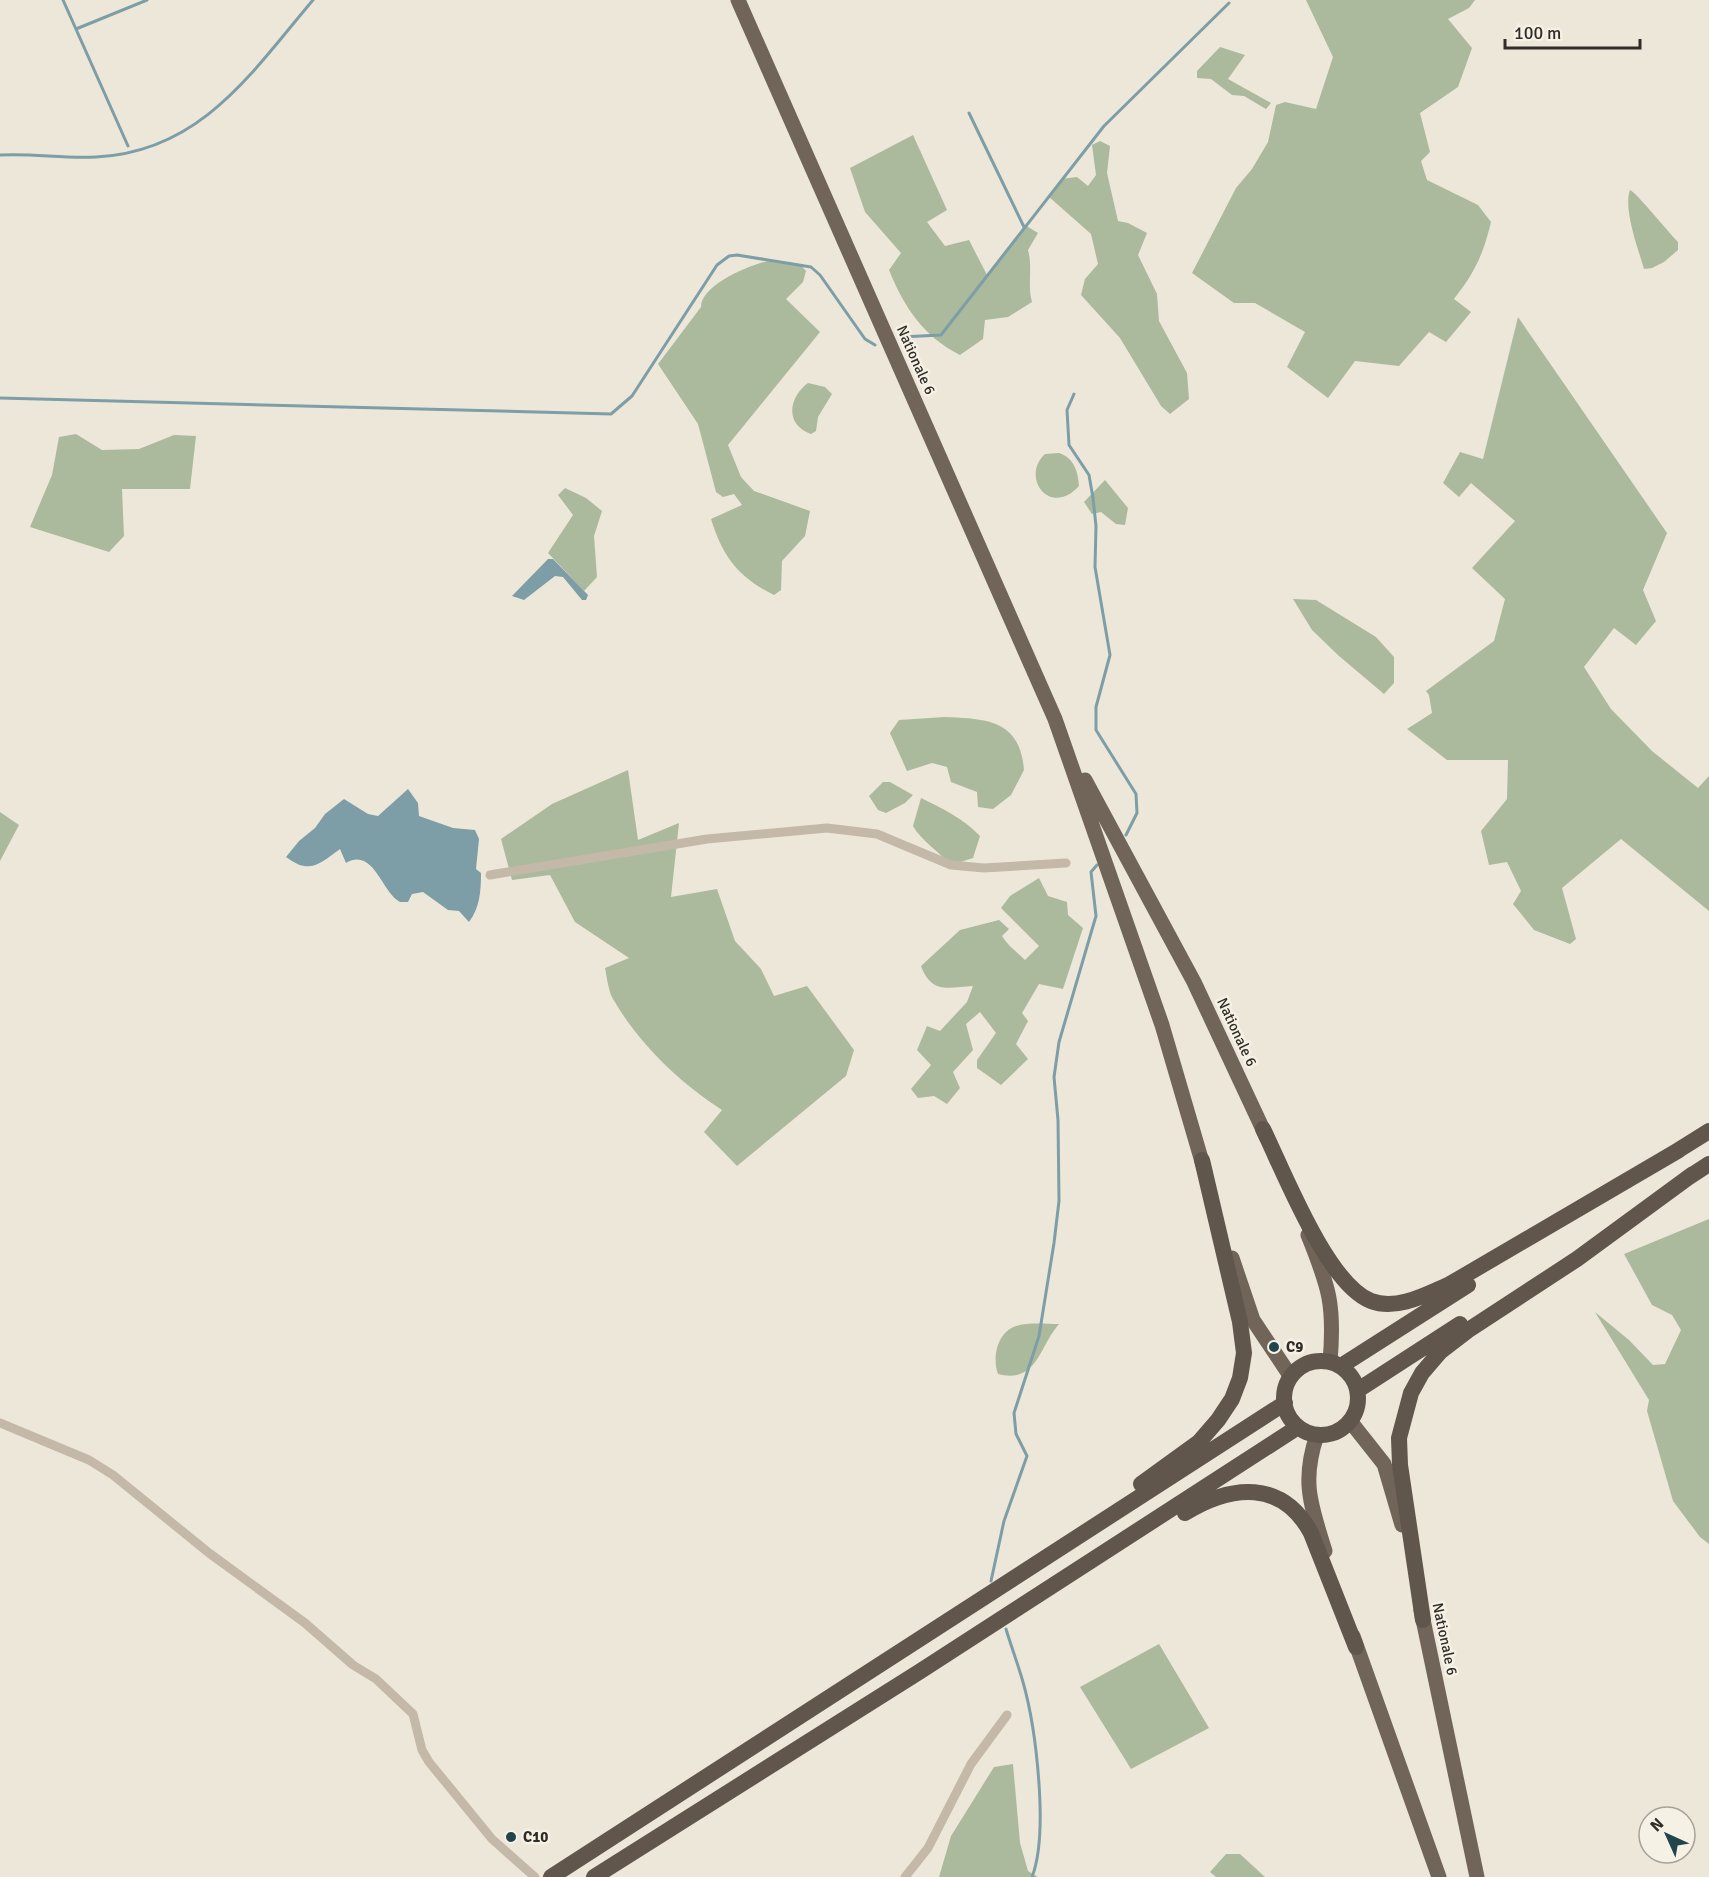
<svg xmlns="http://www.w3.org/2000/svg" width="1709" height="1877" font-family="Signika,sans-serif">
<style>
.green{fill:#abba9c}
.water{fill:#7d9ea6}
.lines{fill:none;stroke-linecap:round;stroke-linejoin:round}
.stream{stroke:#7d9ea6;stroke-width:3}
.minor{stroke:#c4b9a8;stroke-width:9}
.primary{stroke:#71655a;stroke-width:15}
.trunk{stroke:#61564c;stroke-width:16}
.poi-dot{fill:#22444d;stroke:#f6f1e5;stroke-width:2}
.labels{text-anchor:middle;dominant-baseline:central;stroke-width:5;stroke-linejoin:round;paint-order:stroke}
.street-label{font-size:15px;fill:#312c27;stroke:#f6f1e5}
.poi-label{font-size:15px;font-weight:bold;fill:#312c27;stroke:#f6f1e5;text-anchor:start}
</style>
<rect width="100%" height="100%" fill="#ede7da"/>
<path class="green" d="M1306,0H1475L1469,8L1448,19L1472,48L1458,87L1420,113L1430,152L1421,161L1427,180L1478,205L1491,222C1483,255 1475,272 1454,299L1471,312L1446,342L1429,332L1399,366L1355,361L1328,398L1287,367L1305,332L1255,303H1234L1192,273L1236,188L1252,169L1268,142L1276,105L1285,102L1316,109L1333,57Z
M1220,47L1245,55L1228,79L1271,103L1266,109L1244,96L1232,95L1211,79L1197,78V71Z
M913,135L947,210L927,222L945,246L969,240L987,275L1025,225L1038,233L1028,250C1033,267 1027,284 1032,302L1008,317L985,320L983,339L960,355C923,336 904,307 889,270L901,253L865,212L850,168Z
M1100,141L1110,146L1107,173L1118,221L1128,223L1147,233L1138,255L1157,294L1159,321L1187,373L1189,399L1170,414L1161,406L1120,338L1081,295L1085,279L1098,264L1091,234L1048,196L1061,179L1077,177L1088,186L1096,175L1092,145Z
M1630,190C1637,193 1668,232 1678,242V250L1664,262L1652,268L1644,269C1638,248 1623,209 1630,190Z
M773,260L800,264L806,271L803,282L786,299L820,332L728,445L741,477L754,491L810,511L805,536L782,561L781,590L774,595C738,577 723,557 711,519L742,505L734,494L723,497L716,492L698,424L658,364L701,307C701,284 753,263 773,260Z
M1518,317L1667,533L1643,590L1656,621L1636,645L1614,628L1584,667L1611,709L1652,751L1698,788L1709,776V911L1621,839L1562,888L1576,939L1570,944L1534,930L1513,904L1521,891L1507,862L1489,865L1481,831L1507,799L1508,760H1447L1407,729L1432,713L1429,695L1426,691L1494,641L1505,599L1472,568L1515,521L1471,483L1459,497L1443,483L1460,452L1483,459Z
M808,383L825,387L832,394L818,417L816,431L811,434C784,424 789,397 808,383Z
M76,434L102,450L139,449L174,435L196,436L190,489H122L124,536L109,552L30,527L52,475L59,437Z
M1059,453C1074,458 1078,471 1079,486C1050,518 1020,477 1045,454Z
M1105,480L1128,508L1125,525L1116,524L1101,512L1092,514L1084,502Z
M565,488L586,498L602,511L594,536L597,577L584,591L548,553L573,515L558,495Z
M1293,599L1316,600L1376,637L1394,657V683L1384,694L1339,656L1312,630Z
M945,717C986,719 1020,719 1024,770L1011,795L993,809L978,807L977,792L951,782L947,767L932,763L907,771L890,733L899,720Z
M628,770L638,840L679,823L671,897L717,889L735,941L761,969L774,996L807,986L854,1050L846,1076L737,1166L704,1132L722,1110C679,1082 639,1044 613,999C608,990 607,977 605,968L629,958L575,922L550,875L512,880L501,839L552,804Z
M883,782H890L913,795L905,803L886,813L878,810L869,796Z
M921,798C943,809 963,818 980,836L973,858L951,865C940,853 920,839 913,826Z
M0,812L19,825L0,861Z
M1039,878L1048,896L1067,902L1068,915L1083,928L1063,989L1039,984L1022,1013L1028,1021L1016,1044L1028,1059L1001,1085L977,1068V1060L996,1033L980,1012L966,1024L973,1050L953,1072L960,1088L947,1104L934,1096L918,1098L911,1089L931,1065L917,1050L927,1026L940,1031L967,1002L973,986C949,987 932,995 921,966L960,930L999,920L1009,929L1002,936C1008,946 1017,952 1025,960L1039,946L1001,908L1010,896Z
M1709,1219V1544L1700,1537L1673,1501L1647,1411L1649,1400L1595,1312L1629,1340L1653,1365L1665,1364L1681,1330L1672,1315L1652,1305L1624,1254Z
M1059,1324C1039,1347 1037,1384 998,1374C992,1358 997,1332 1016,1326C1028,1322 1046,1324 1059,1324Z
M1159,1644L1209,1728L1131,1769L1080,1687Z
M1013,1764L1020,1843L1028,1871L1038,1877H939L951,1836L994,1767Z
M1226,1854H1240L1265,1877H1216L1210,1872Z"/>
<path class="water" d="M548,559H553L588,595L586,600H582L563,577L555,576L524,600L512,596Z
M408,789L418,803L419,816L453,828L475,830L479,839L476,869L481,873C481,890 480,908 469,922L459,911L448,910L423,892L412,894L408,902H400C381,892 374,847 346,863L340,849C319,864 310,875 286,857L299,841L315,828L325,814L344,799L368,814L378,816Z"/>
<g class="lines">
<path class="stream" d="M63,0L128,146
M76,29L147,0
M969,113L1024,227
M0,155C33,153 64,159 96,157C201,152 252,72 313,0
M901,337L941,335L1104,126L1229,3
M1074,394L1067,410L1069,445L1089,475L1093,498L1096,526L1095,567L1110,655L1096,707V730L1136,794L1137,813L1126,835
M0,398L611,414L632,396L717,265L729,256L737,255L811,267L820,275L865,339L875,345
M991,1581L1004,1521L1027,1456L1016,1434L1014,1413L1039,1336L1054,1243L1059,1201L1058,1120L1054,1077L1059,1042L1096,916L1091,872L1097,865
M1006,1629C1011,1646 1018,1664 1023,1682C1036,1728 1049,1833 1032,1877"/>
<path class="minor" d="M490,875L707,839L827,828L877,834L951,865L984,868L1066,863
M0,1423L89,1460L113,1475L209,1553L305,1623L353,1665L376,1679L413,1714L422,1750L429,1762L492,1839L535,1877
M905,1877L928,1848L971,1764L1007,1715"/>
<path class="primary" d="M738,0L1055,719L1162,1025L1205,1172
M1085,780L1194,982L1267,1138
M1308,1235C1329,1287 1335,1305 1330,1362
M1232,1258L1253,1320L1291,1377
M1350,1421L1384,1464L1402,1525
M1317,1435C1301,1482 1311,1505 1325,1551
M1421,1610L1477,1877
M1353,1636L1439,1877"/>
<path class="trunk" d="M1263,1129C1284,1172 1327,1284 1371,1301C1397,1311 1427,1294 1450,1284L1679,1150
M1669,1156L1709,1131
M1686,1179L1709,1164
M1284 1398a37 37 0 1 1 74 0a37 37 0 1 1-74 0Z
M1341,1366L1468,1285
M1358,1390L1460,1324
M1141,1484L1199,1442L1218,1420L1232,1399L1240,1378L1244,1353L1240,1322L1202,1160
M1185,1513C1231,1485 1282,1479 1311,1533L1356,1647
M1423,1620L1400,1465L1399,1438L1411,1393L1422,1373L1440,1352L1470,1329L1577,1259L1693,1174
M551,1877L1285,1403
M594,1877L919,1672L1298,1427"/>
</g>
<g class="poi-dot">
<circle cx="1274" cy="1347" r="6"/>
<circle cx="511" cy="1837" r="6"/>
</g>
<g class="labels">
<g class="street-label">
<text transform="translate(916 360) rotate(66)">Nationale 6</text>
<text transform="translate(1237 1032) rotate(65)">Nationale 6</text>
<text transform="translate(1445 1639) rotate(78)">Nationale 6</text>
</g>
<g class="poi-label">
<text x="1286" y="1347">C9</text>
<text x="523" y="1837">C10</text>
</g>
</g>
<g transform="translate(1667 1835) rotate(315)"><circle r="28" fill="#f6f1e5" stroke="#a7a299" stroke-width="1.5"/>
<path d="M0-4.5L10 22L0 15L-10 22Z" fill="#22444d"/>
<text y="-9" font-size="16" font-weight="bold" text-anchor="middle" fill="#312c27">N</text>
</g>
<path d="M1505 39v9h135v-9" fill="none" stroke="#312c27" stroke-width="3"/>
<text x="1514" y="39" font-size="18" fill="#312c27" stroke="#f6f1e5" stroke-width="4.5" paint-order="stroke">100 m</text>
</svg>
